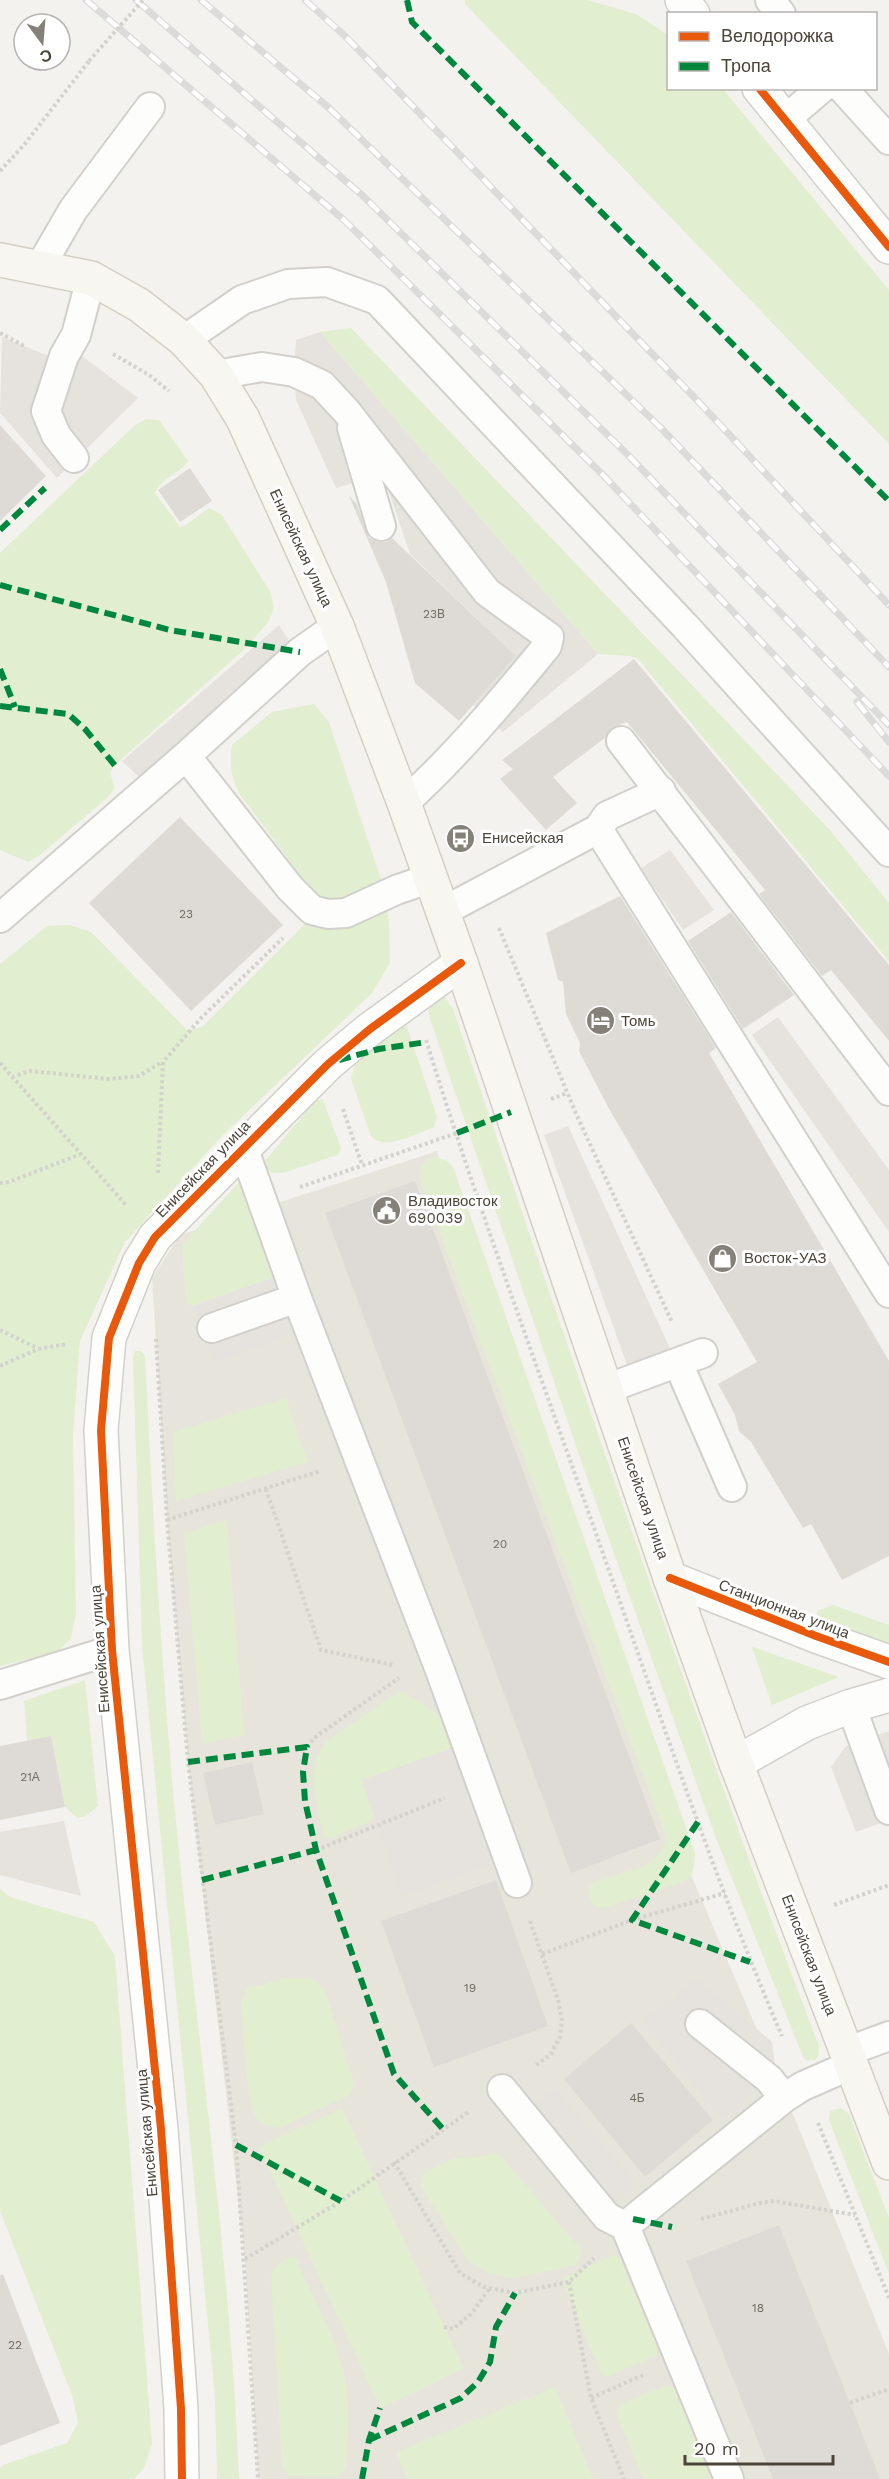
<svg xmlns="http://www.w3.org/2000/svg" width="889" height="2479" font-family="'Work Sans',sans-serif">
<style>
.residential{fill:#e7e4dc}
.green{fill:#e1eecf}
.parking{fill:#e6e3df}
.building{fill:#dedbd6}
.lines{fill:none;stroke-linecap:round;stroke-linejoin:round}
.service-casing{stroke:#d2d0cb;stroke-width:32}
.minor-casing{stroke:#d2d0cb;stroke-width:36}
.secondary-casing{stroke:#d3cfc5;stroke-width:36}
.path{stroke:#d3d2cc;stroke-width:4;stroke-dasharray:3 3;stroke-linecap:butt}
.service{stroke:#fdfdfc;stroke-width:28}
.minor{stroke:#fdfdfc;stroke-width:33}
.secondary{stroke:#f7f6f1;stroke-width:33}
.rail-casing{stroke:#dbdbda;stroke-width:7}
.rail{stroke:#fff;stroke-width:4.5;stroke-dasharray:14;stroke-linecap:butt}
.path-bridge{stroke:#d3d2cc;stroke-width:4;stroke-dasharray:3 3;stroke-linecap:butt}
.quiet{stroke:#00873e;stroke-width:6;stroke-dasharray:12 6;stroke-linecap:butt}
.cycleway-casing{stroke:#fff;stroke-width:11}
.cycleway{stroke:#e8590c;stroke-width:8}
.labels{text-anchor:middle;dominant-baseline:central;stroke-width:6;stroke-linejoin:round;paint-order:stroke}
.number-label{font-size:12px;fill:#706a61}
.street-label{font-size:15px;fill:#4b4439;stroke:#fff}
.poi-label{font-size:15px;fill:#4b4439;stroke:#fff;text-anchor:start}
</style>
<rect width="100%" height="100%" fill="#f4f2ee"/>
<path class="residential" d="M437,1151L683,1856L798,2126L889,2354V2479H258L245,2259L188,1762L167,1520L152,1278L180,1235Z"/>
<path class="green" d="M465,0H587L636,14L668,35V88L723,89L889,290V444L465,4Z
M351,328L829,829L889,903V961L638,659L630,656L598,654L320,332Z
M146,419L159,420L188,461C179,475 160,478 155,493L180,527L186,525L209,508L222,515L271,593L274,608L269,621L249,645L113,767L110,773L115,788L107,798L40,855L28,862L0,850V553L134,426Z
M314,704L329,722L384,889L389,922L390,963L372,993L222,1136L125,1242L80,1341L73,1435L76,1613L71,1639L57,1652L0,1666V964L47,926L70,925L91,932L187,1030L202,1027L304,925L313,903L310,888L241,796C231,778 229,766 232,745L272,712Z
M444,996L453,1009C571,1356 688,1703 819,2046V2054L816,2060L807,2061L803,2057L716,1838L585,1472L429,1016L428,1001Z
M403,1023L407,1027L437,1117L434,1127C417,1133 385,1152 371,1136L351,1079L355,1065L393,1026Z
M316,1100H323L341,1148L338,1155L282,1173H272L266,1167L265,1161Z
M434,1156L447,1161L453,1167L695,1853L694,1866L691,1877L678,1884L603,1908L594,1907L588,1895L590,1886C616,1869 660,1874 666,1837L419,1178C420,1166 423,1161 434,1156Z
M241,1180L278,1276L193,1306L186,1303L182,1247L186,1240Z
M135,1351H141L145,1356C152,1497 160,1639 172,1780C193,2013 230,2245 239,2479H217L215,2397L142,1644L133,1358Z
M286,1398L308,1462L176,1501L173,1432Z
M227,1520L244,1735L202,1744L184,1533Z
M833,1605L889,1625V1647L818,1620L817,1611Z
M752,1647H753L839,1677L772,1705Z
M85,1680L98,1806L86,1816L77,1818L65,1807L51,1736L27,1741L24,1701Z
M399,1691L406,1693L442,1717L453,1748L362,1780L374,1816L369,1822L330,1838L324,1836C317,1806 304,1768 326,1742Z
M0,1889L10,1897L94,1922L115,1956L152,2444L144,2468L134,2479H0V2468L3,2465L67,2443L78,2422L72,2395L0,2211Z
M289,1978L313,1979L324,1988L353,2079L352,2091L348,2096L279,2128C271,2127 263,2126 258,2120C245,2105 243,2025 241,2003L247,1988Z
M342,2108L464,2369L380,2408L259,2147Z
M841,2108L849,2114L889,2218V2274L829,2120L830,2111Z
M499,2154L583,2252L576,2265L515,2278L489,2274L469,2262L421,2187L423,2174L452,2159Z
M614,2255L620,2258L658,2349L657,2355L607,2377L601,2374L564,2285L565,2277Z
M295,2257C311,2293 332,2330 343,2368C351,2396 348,2440 346,2469L337,2477L290,2476L282,2468L271,2277C275,2265 282,2258 295,2257Z
M665,2386L675,2389L711,2479H643L617,2415L619,2404Z
M555,2387L593,2479H407L396,2452Z"/>
<path class="parking" d="M320,332L598,654L503,732L473,705L516,656L410,554L383,474L336,488L296,400L294,372L296,340Z
M2,337L59,360L82,356L138,398L57,478L0,413Z
M279,625L293,647L140,778L122,761Z
M670,850L714,910L683,930L641,868Z
M778,1017L889,1170V1232L752,1035Z
M568,1126L673,1355L630,1373L544,1135Z
M278,1276L298,1332L213,1363L193,1306Z
M889,1731V1820L856,1832L831,1767L846,1746Z
M453,1748L494,1864L402,1896L362,1780Z
M64,1821L81,1896L0,1875V1832Z
M697,1978L772,2042L775,2065L769,2079L722,2120L643,2022Z
M555,2088L637,2184L598,2218L516,2121Z"/>
<path class="building" d="M0,425L46,476L0,521Z
M190,468L212,501L180,522L158,490Z
M349,496L357,504L369,538L378,542H386L392,538L516,656L459,721L415,683L386,582Z
M634,659L889,965V1041L831,970L822,976L759,894L765,890L627,722L611,728L605,738L553,777L577,803L546,830L500,779L513,769L502,760Z
M180,817L283,925L191,1011L89,903Z
M620,896L716,1048L709,1053L889,1361V1556L842,1580L811,1524L803,1528L751,1442L739,1431L735,1415L718,1384L757,1362L608,1107L579,1051L580,1043L566,1014L563,982L558,980L546,933Z
M731,912L794,995L743,1029L688,941Z
M415,1181L660,1839L571,1873L325,1213Z
M51,1736L65,1807L0,1820V1746Z
M252,1762L264,1814L215,1825L203,1773Z
M496,1880L548,2026L434,2067L381,1921Z
M631,2023L713,2120L645,2177L564,2079Z
M779,2225L850,2403L880,2479H773L686,2261Z
M3,2274L60,2423L0,2446V2275Z"/>
<g class="lines">
<defs>
<path id="service" d="M770,0L781,14
M842,88L889,140
M786,119L822,88
M40,267L73,210L150,107
M184,340L242,300L288,284L327,282L377,300L685,626L889,852
M216,375L262,367L294,372L322,385L347,412L487,592L549,637L547,646C502,701 457,755 404,803
M352,428L381,526
M74,458L56,435L46,411L64,356L76,335L91,278
M621,741L889,1091
M186,756L290,888L312,910L328,914L346,913L396,890L431,878
M598,829L889,1293
M442,912L598,829L607,816L661,791
M0,918L186,756L300,652L337,626
M243,1147L297,1298L441,1673L517,1883
M212,1328L297,1298
M678,1363L732,1487
M606,1389L703,1353
M0,1685L112,1650
M851,1706L889,1810
M700,2024L769,2079L784,2098
M846,2052L889,2036
M502,2089L607,2217L625,2226L784,2098L803,2086L851,2065
M625,2226L729,2479"/>
<path id="minor" d="M682,0L693,14
M759,88L889,247
M670,1578L816,1636L889,1662
M736,1763L807,1723L851,1706L889,1695
M182,2479L181,2409L161,2129L112,1650L101,1430L109,1338L139,1263L155,1237L328,1064L370,1029L461,963"/>
<path id="secondary" d="M0,260L91,278L139,305L184,340L216,375L243,419L337,626L404,803L461,963L670,1578L736,1763L889,2163"/>
</defs>
<use href="#service" class="service-casing"/>
<use href="#minor" class="minor-casing"/>
<use href="#secondary" class="secondary-casing"/>
<path class="path" d="M0,171L24,145L89,61
M0,333L26,347
M113,354L149,375L169,391
M499,928L577,1116L672,1322
M426,1040C479,1211 542,1379 601,1548C659,1711 713,1876 782,2036
M0,1063L127,1206
M12,1077L30,1071L109,1079L139,1076L162,1062
M551,1099L567,1093
M343,1109L362,1165
M158,1173L163,1062L201,1018L283,938
M0,1183L9,1182L81,1154
M300,1187L457,1133
M0,1330L37,1348
M156,1339L167,1520L188,1762L236,2145L258,2479
M0,1366L38,1349L67,1344
M266,1489L321,1650L393,1665
M167,1520L320,1471
M307,1747L314,1738L399,1678
M316,1850L445,1798
M834,1905L889,1885
M530,1921L558,2000L562,2020L560,2037L551,2054L535,2066
M542,1954L632,1920L725,1893
M818,2123L889,2298
M394,2162L460,2273L484,2287L515,2293L569,2282L594,2258
M701,2219L760,2203L774,2201L855,2215
M245,2259L341,2201L470,2111
M569,2282L591,2398L624,2479
M444,2327L453,2329L471,2314L490,2288
M591,2398L643,2375
M850,2403L889,2389"/>
<use href="#service" class="service"/>
<use href="#minor" class="minor"/>
<use href="#secondary" class="secondary"/>
<defs>
<path id="rail" d="M86,0L344,220L603,475L889,776
M136,0L363,196L627,454L889,725
M201,0L329,108L660,427L889,667
M305,0L345,36L694,397L889,605
M857,702L889,742"/>
</defs>
<use href="#rail" class="rail-casing"/>
<use href="#rail" class="rail"/>
<path class="path-bridge" d="M89,61L143,0"/>
<path class="quiet" d="M407,0L412,22L889,501
M0,530L45,488
M0,585L170,630L300,652
M0,669L15,707
M0,706L68,714L85,729L117,768
M339,1060L379,1049L427,1042
M457,1133L511,1112
M188,1762L307,1747L303,1772L305,1801L316,1850L394,2074L443,2129
M698,1822L632,1920L750,1962
M202,1880L316,1850
M236,2145L341,2201
M633,2219L672,2227
M369,2440L461,2398L478,2382L490,2362L496,2327L515,2293
M362,2479L369,2440L380,2408"/>
<defs>
<path id="cycleway" d="M759,88L889,247
M670,1578L816,1636L889,1662
M182,2479L181,2409L161,2129L112,1650L101,1430L109,1338L139,1263L155,1237L328,1064L370,1029L461,963"/>
</defs>
<use href="#cycleway" class="cycleway-casing"/>
<use href="#cycleway" class="cycleway"/>
</g>
<defs>
<symbol id="bus-disc" viewBox="-11 -11 22 22"><circle r="9.5" fill="#868178" stroke="#fff"/><path d="M-5-6H5V4H4V6H2V4H-2V6H-4V4H-5ZM-3.5-4V0h7V-4ZM-3.5 1.2v1.5H-2V1.2ZM2 1.2v1.5H3.5V1.2Z" fill="#fff"/></symbol>
<symbol id="hotel-disc" viewBox="-11 -11 22 22"><circle r="9.5" fill="#868178" stroke="#fff"/><path d="M-6-4.5h1.5V1H6V5H4.5V3h-9V5H-6ZM-4 0a1.8 1.8 0 1 1 3.6 0ZM.5 0V-2.5h3Q6-2.5 6 0Z" fill="#fff"/></symbol>
<symbol id="civic-disc" viewBox="-11 -11 22 22"><circle r="9.5" fill="#868178" stroke="#fff"/><path d="M-.6-6.5H3V-4.5H.6V-3L4-1V1h2V6H-6V1h2V-1L-.6-3ZM-1.2 2.5V6h2.4V2.5Z" fill="#fff"/></symbol>
<symbol id="shop-disc" viewBox="-11 -11 22 22"><circle r="9.5" fill="#868178" stroke="#fff"/><path d="M-5-2.5h2.3a2.7 3.5 0 0 1 5.4 0H5L5.5 6h-11ZM-1.5-2.5h3a1.5 2.3 0 0 0-3 0Z" fill="#fff"/></symbol>
</defs>
<g fill-rule="evenodd">
<use href="#bus-disc" x="444" y="822" width="33" height="33"/>
<use href="#hotel-disc" x="584" y="1004" width="33" height="33"/>
<use href="#civic-disc" x="370" y="1194" width="33" height="33"/>
<use href="#shop-disc" x="706" y="1242" width="33" height="33"/>
</g>
<g class="labels">
<g class="number-label">
<text x="434" y="614">23В</text>
<text x="186" y="914">23</text>
<text x="500" y="1544">20</text>
<text x="30" y="1777">21А</text>
<text x="470" y="1988">19</text>
<text x="637" y="2098">4Б</text>
<text x="758" y="2308">18</text>
<text x="15" y="2345">22</text>
</g>
<g class="street-label">
<text transform="translate(301 548) rotate(65)">Енисейская улица</text>
<text transform="translate(203 1169) rotate(-46)">Енисейская улица</text>
<text transform="translate(643 1498) rotate(71)">Енисейская улица</text>
<text transform="translate(784 1609) rotate(21)">Станционная улица</text>
<text transform="translate(100 1649) rotate(-94)">Енисейская улица</text>
<text transform="translate(809 1955) rotate(69)">Енисейская улица</text>
<text transform="translate(147 2133) rotate(-95)">Енисейская улица</text>
</g>
<g class="poi-label">
<text x="482" y="838">Енисейская</text>
<text x="621" y="1021">Томь</text>
<text x="408" y="1201">Владивосток<tspan x="408" dy="17">690039</tspan></text>
<text x="744" y="1258">Восток-УАЗ</text>
</g>
</g>
<rect x="667" y="12" width="210" height="78" fill="#ffffff" stroke="#b7b4b0" stroke-width="1.5"/>
<rect x="679" y="32" width="30" height="9" fill="#e8590c" stroke="#b7b4b0" stroke-width="1.5"/>
<text x="721" y="42" font-size="18" fill="#4b4439">Велодорожка</text>
<rect x="679" y="62" width="30" height="9" fill="#00873e" stroke="#b7b4b0" stroke-width="1.5"/>
<text x="721" y="72" font-size="18" fill="#4b4439">Тропа</text>
<g transform="translate(42 42) rotate(164)"><circle r="28" fill="#ffffff" stroke="#b7b4b0" stroke-width="1.5"/>
<path d="M0-4.5L10 22L0 15L-10 22Z" fill="#868178"/>
<text y="-9" font-size="16" font-weight="bold" text-anchor="middle" fill="#4b4439">С</text>
</g>
<path d="M685 2455v9h148v-9" fill="none" stroke="#4b4439" stroke-width="3"/>
<text x="694" y="2455" font-size="18" fill="#4b4439" stroke="#ffffff" stroke-width="4.5" paint-order="stroke">20 m</text>
</svg>
